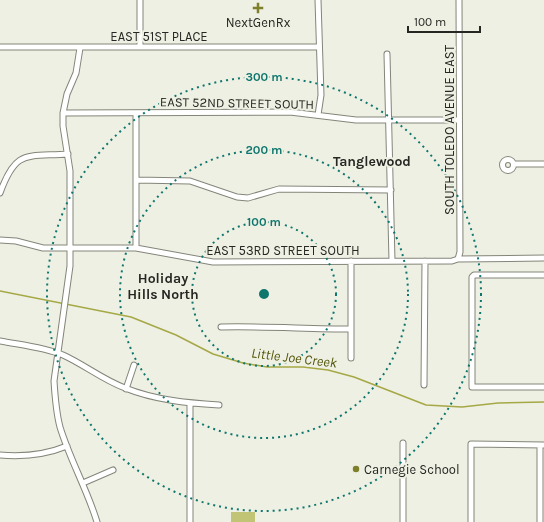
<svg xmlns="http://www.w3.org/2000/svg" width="544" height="522" font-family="Karla,sans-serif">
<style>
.green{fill:#c0c474}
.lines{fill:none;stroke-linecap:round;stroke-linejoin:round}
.stream{stroke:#a5a845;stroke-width:1.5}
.minor-casing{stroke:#84857a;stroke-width:7}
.minor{stroke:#fff;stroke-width:5}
.ring{fill:none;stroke:#0f766e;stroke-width:2;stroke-dasharray:2 4}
.poi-dot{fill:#7d7f29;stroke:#eef0e3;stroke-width:1.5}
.labels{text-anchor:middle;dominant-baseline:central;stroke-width:4;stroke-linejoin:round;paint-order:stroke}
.poi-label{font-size:13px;fill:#262622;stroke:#eef0e3}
.street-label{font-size:13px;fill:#262622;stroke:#eef0e3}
.neighbourhood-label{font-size:14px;font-weight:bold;fill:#262622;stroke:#eef0e3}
.water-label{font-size:14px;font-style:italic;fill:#54560b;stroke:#eef0e3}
.centre{fill:#0f766e;stroke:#eef0e3;stroke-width:2}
.ring-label{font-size:12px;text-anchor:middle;font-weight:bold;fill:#0f766e;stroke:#eef0e3;stroke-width:4;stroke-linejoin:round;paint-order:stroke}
</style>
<rect width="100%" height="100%" fill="#eef0e3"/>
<path class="green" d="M231,512H255V522H231Z"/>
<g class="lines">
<path class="stream" d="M0,291L131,317L176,335L213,354L243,363L267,367H303L328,370L354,377L426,405L462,407L498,403L544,402"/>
<defs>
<path id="minor" d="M140,0V47
M318,0L321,95L318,115
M0,47H319
M80,48L76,73L67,94L63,113V126L70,171V266L54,381C55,397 56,412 60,427C70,460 87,489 97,522
M387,54L392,261
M63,113L290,112L356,120H459
M136,114V248
M502.5 165a5.5 5.5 0 1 1 11 0a5.5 5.5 0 1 1-11 0Z
M514,164H544
M136,180L190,181L237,197L248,198L279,189L391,190
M0,193C16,149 26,157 68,154
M0,240L16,241L43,248H136L213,262L452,261L458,259L544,258
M458,259L460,252L459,0
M351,261V358
M544,275H474L472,277V387H544
M221,327C265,326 308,329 351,329
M0,341C21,345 43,347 63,355C85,365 103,380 125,388C155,400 187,403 219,405
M424,385L425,261
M126,389L134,365
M540,445V522
M0,455C23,457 45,455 67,446
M83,483L113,470
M190,522V403
M403,522V443
M471,522V444L544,445"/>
</defs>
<use href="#minor" class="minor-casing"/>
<use href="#minor" class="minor"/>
</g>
<g class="ring">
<circle cx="264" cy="294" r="72"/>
<circle cx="264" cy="294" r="144"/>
<circle cx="264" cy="294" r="217"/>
</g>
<g class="poi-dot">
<path d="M256 2h4v4h4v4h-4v4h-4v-4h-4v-4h4z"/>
<circle cx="356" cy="469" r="4"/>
</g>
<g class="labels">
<g class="poi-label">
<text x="258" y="22">NextGenRx</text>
<text x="364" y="469" text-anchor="start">Carnegie School</text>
</g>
<g class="street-label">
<text x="159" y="36">EAST 51ST PLACE</text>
<text transform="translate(237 103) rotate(1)">EAST 52ND STREET SOUTH</text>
<text transform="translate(449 130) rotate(-90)">SOUTH TOLEDO AVENUE EAST</text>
<text x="283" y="250">EAST 53RD STREET SOUTH</text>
</g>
<g class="neighbourhood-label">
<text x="372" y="161">Tanglewood</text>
<text x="163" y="278">Holiday<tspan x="163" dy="16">Hills North</tspan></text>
</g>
<g class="water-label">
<text transform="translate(294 358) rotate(7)">Little Joe Creek</text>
</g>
</g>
<circle cx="264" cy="294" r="6" class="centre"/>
<g class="ring-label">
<text x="264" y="81">300 m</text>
<text x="264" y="154">200 m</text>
<text x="264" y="226">100 m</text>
</g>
<path d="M408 26v6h72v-6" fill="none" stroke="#262622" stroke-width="2"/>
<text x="414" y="26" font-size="12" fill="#262622" stroke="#eef0e3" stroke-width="3" paint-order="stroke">100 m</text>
</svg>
